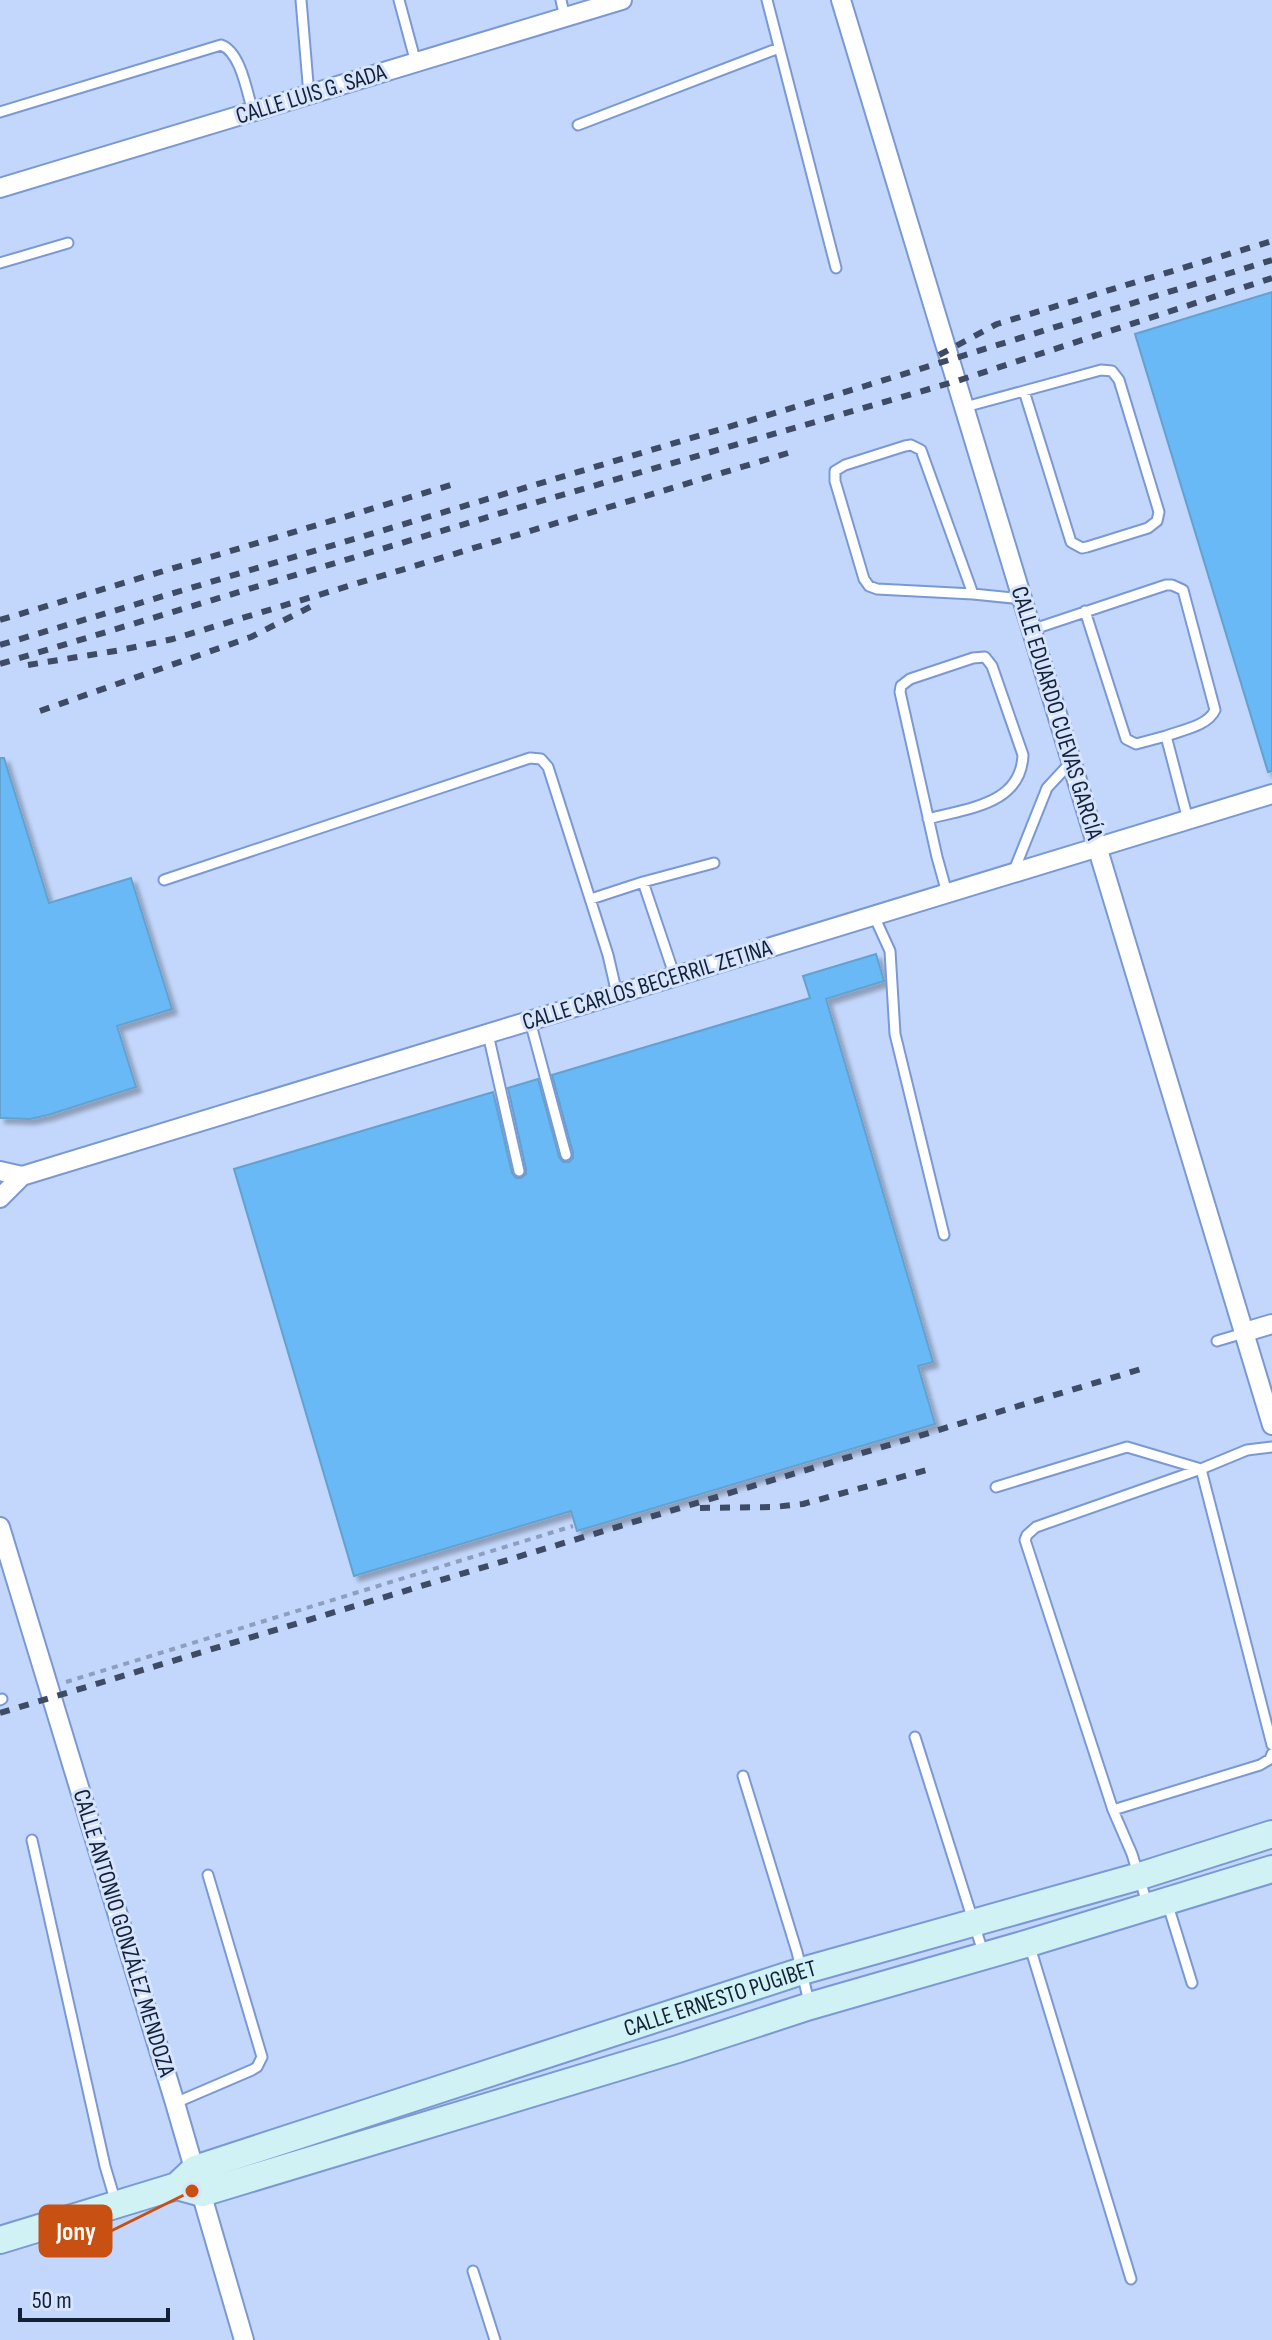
<svg xmlns="http://www.w3.org/2000/svg" width="1272" height="2340" font-family="'Sofia Sans Condensed',sans-serif">
<style>
.building{fill:#68b9f5;stroke:#64a1cf;stroke-width:2;filter:url(#shadow)}
.lines{fill:none;stroke-linecap:round;stroke-linejoin:round}
.lane-casing{stroke:#7a99d4;stroke-width:13}
.street-casing{stroke:#7a99d4;stroke-width:22}
.secondary-casing{stroke:#7a99d4;stroke-width:30}
.path{stroke:#8d9fbf;stroke-width:4;stroke-dasharray:6 6;stroke-linecap:butt}
.lane{stroke:#fff;stroke-width:9}
.street{stroke:#fff;stroke-width:18}
.secondary{stroke:#d0f2f4;stroke-width:26}
.rail{stroke:#3d4b65;stroke-width:6;stroke-dasharray:10 10;stroke-linecap:butt}
.labels{text-anchor:middle;dominant-baseline:central;stroke-width:6;stroke-linejoin:round;paint-order:stroke}
.street-label{font-size:24px;fill:#142036;stroke:#d6e4fd}
.leader{fill:none;stroke:#c85012;stroke-width:3}
.callout-dot{fill:#c85012;stroke:#d6e4fd;stroke-width:3}
.callout{fill:#c85012;stroke:#c85012;stroke-width:3}
.callout-label{font-size:26px;text-anchor:middle;font-weight:bold;fill:#fff}
</style>
<defs>
<filter id="shadow"><feDropShadow dx="5" dy="5" stdDeviation="2" flood-color="#0004"/></filter>
</defs>
<rect width="100%" height="100%" fill="#c3d7fc"/>
<path class="building" d="M1272,292V771L1268,772L1135,334Z
M0,758H4L49,903L131,878L172,1009L117,1026L136,1087L48,1115L30,1119L0,1118Z
M876,954L884,981L826,999L933,1362L918,1366L935,1424L577,1531L571,1511L354,1576L234,1169L493,1092L512,1173L516,1178H521L526,1174V1169L508,1088L538,1079L559,1157L563,1162H569L573,1158V1153L552,1075L810,998L803,976Z"/>
<g class="lines">
<defs>
<path id="lane" d="M301,0L309,95
M399,0L416,63
M561,0L565,18
M767,0L836,268
M0,112L221,45C241,52 247,93 253,112
M578,125L779,48
M0,263L68,243
M965,407L1101,370L1112,371L1119,380L1159,512L1157,521L1148,528L1087,547L1082,548L1071,542L1024,391
M973,594L921,450L911,445L905,446L845,465L835,471V481L864,579L869,586L877,589L973,594L1022,599
M1085,611L1126,739L1136,744L1166,736
M1031,630L1166,585H1172L1183,590L1215,710C1208,726 1182,730 1166,736L1188,820
M928,819C967,808 1021,805 1023,755L992,666L985,657L973,658L910,679L901,686L900,692L937,857L947,893
M1013,873L1047,788L1072,761
M164,880L530,758L541,759L548,767L608,955L617,994
M643,882L675,977
M591,899L643,882L714,863
M874,916L890,951L895,1034L944,1235
M530,1021L566,1155
M488,1034L519,1171
M1217,1341L1244,1333
M1272,1447L1247,1450L1201,1469L1036,1527L1027,1535L1025,1540L1113,1810L1260,1765L1270,1759L1272,1754
M996,1487L1127,1447L1201,1469L1272,1745
M0,1700L2,1699
M915,1737L983,1952
M743,1776L797,1952L809,2002
M1113,1810L1132,1854L1147,1903
M32,1840L105,2166L116,2203
M1167,1902L1192,1983
M1030,1947L1131,2279
M175,2103L252,2070L257,2067L262,2057L208,1875
M473,2271L495,2340"/>
<path id="street" d="M841,0L1272,1425
M0,188L622,0
M0,1171L22,1176
M0,1198L22,1176L1272,794
M1245,1332L1272,1324
M0,1527L175,2103L244,2340"/>
<g id="secondary">
<path d="M177,2186L202,2193L678,2049L810,2006L1029,1943L1272,1869"/>
<path id="s1" d="M0,2240L177,2186L195,2169L802,1971L1140,1876L1272,1834"/>
</g>
</defs>
<use href="#lane" class="lane-casing"/>
<use href="#street" class="street-casing"/>
<use href="#secondary" class="secondary-casing"/>
<path class="path" d="M66,1682L573,1526"/>
<use href="#lane" class="lane"/>
<use href="#street" class="street"/>
<use href="#secondary" class="secondary"/>
<path class="rail" d="M939,355L997,324L1272,241
M0,620L451,485
M0,645L865,386L1272,260
M0,664L541,501L957,381L1272,278
M28,665L121,650L173,639L788,453
M40,711L251,637L314,605
M700,1508L774,1507L803,1504L934,1468
M0,1713L1141,1369"/>
</g>
<g class="labels">
<g class="street-label">
<text transform="translate(311 94) rotate(-17)">CALLE LUIS G. SADA</text>
<text transform="translate(1057 713) rotate(73)">CALLE EDUARDO CUEVAS GARCÍA</text>
<text transform="translate(647 985) rotate(-17)">CALLE CARLOS BECERRIL ZETINA</text>
<text transform="translate(124 1933) rotate(73)">CALLE ANTONIO GONZÁLEZ MENDOZA</text>
<text stroke="none"><textPath href="#s1" startOffset="762">CALLE ERNESTO PUGIBET</textPath></text>
</g>
</g>
<path class="leader" d="M192 2191L111 2231"/>
<circle class="callout-dot" cx="192" cy="2191" r="8"/>
<rect class="callout" x="40" y="2206" width="71" height="50" rx="8"/>
<g class="callout-label">
<text x="76" y="2240">Jony</text>
</g>
<path d="M20 2308v12h148v-12" fill="none" stroke="#142036" stroke-width="4"/>
<text x="32" y="2308" font-size="24" fill="#142036" stroke="#d6e4fd" stroke-width="6" paint-order="stroke">50 m</text>
</svg>
